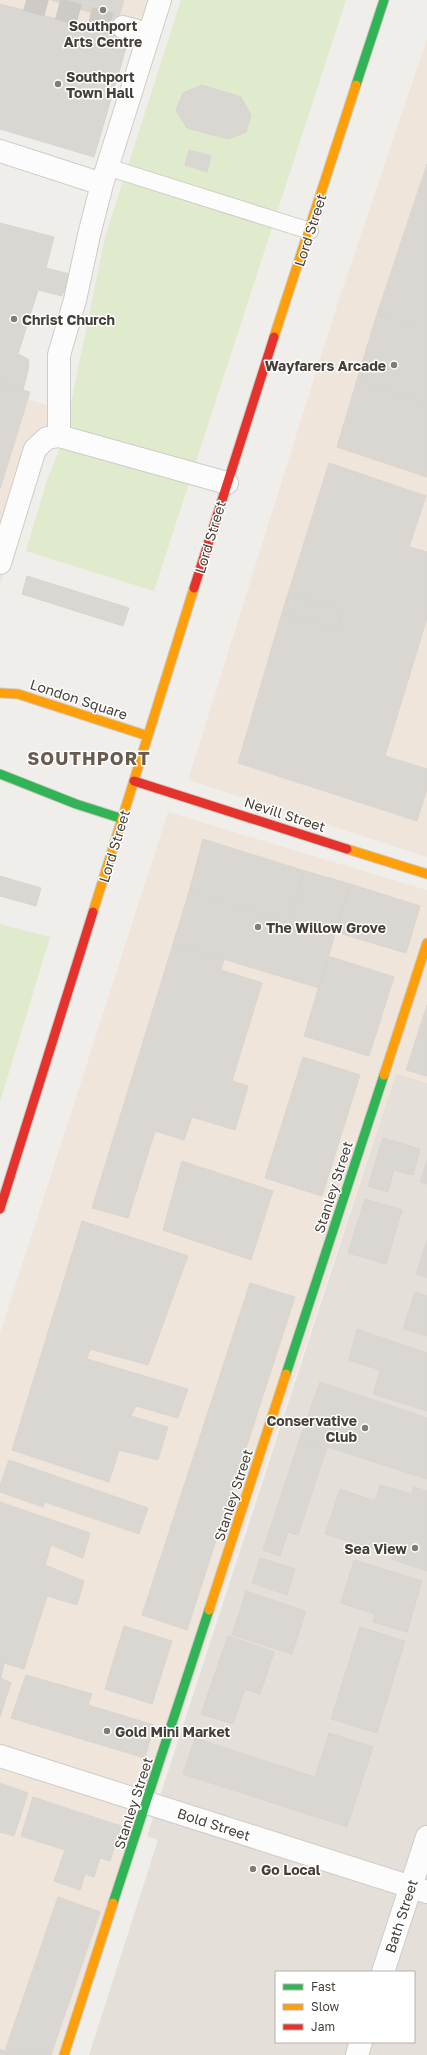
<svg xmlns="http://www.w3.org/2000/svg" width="427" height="2055" font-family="'Golos Text',sans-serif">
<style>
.residential{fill:#e4dfd8;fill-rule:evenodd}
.commercial{fill:#efe5db}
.green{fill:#e0eacc}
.building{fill:#dad7d3;stroke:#d8d5d1}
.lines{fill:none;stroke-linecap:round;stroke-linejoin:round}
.street-tunnel{stroke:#cecbc7;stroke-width:22;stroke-dasharray:22 11;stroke-linecap:butt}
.lane-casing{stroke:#ceccc8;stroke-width:18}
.street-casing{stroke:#ceccc8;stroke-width:24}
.fast-casing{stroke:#cfcac2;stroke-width:11}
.slow-casing{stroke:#cfcac2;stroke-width:11}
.jam-casing{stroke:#cfcac2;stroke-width:11}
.lane{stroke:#fdfcfc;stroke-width:16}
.street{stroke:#fdfcfc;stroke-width:22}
.fast{stroke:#30b455;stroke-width:9}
.slow{stroke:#ff9f0a;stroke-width:9}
.jam{stroke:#e5322d;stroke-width:9}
.poi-dot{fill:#827c76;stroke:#fff;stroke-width:1.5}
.labels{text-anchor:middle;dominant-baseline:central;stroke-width:3;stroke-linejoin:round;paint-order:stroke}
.poi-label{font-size:14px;font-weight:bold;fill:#463f37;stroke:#fff;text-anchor:start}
.street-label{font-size:14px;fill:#463f37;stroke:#fff}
.district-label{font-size:18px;font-weight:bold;letter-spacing:1px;fill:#695c4e;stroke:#fff}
</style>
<rect width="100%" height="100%" fill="#f0eeeb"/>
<path class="residential" d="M396,1073L427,1083V2055H89L158,1840L147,1836ZM276,1972H414V2042H276Z"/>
<path class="commercial" d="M0,0H168L143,41L0,7Z
M427,39V857L188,780L337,305Z
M0,390L53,407L0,586Z
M168,812L427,890V1083L396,1073L69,2055H0V1333Z"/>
<path class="green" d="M181,0H346L154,591L26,551L47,480L64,437L105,237Z
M0,924L50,937L0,1102Z"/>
<path class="building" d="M51,0H124L118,21Z
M0,4L129,38L94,157L0,129Z
M202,85L241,97L251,115L246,132L228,139L187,128L176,110L183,93Z
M189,150L211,156L207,172L185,165Z
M427,164V330L377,314Z
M0,223L54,237L46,268L70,274L62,296L38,290L18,354L28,359L29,366L23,390L0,383Z
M377,314L427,330V404L357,380Z
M357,380L427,404V477L337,447Z
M0,383L30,392L0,489Z
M329,463L426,496L409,547L427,552V618L385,756L427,769V789L417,821L238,763L282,613L337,630L343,611L288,594Z
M27,576L129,608L123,626L22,594Z
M288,594L343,611L337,630L282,613Z
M203,839L305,871L289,922L189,892Z
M305,871L350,884L319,988L173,944L189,892L289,922Z
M0,876L41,888L36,906L0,896Z
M350,884L420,906L406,953L336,932Z
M173,944L224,960L221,970L262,983L232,1081L248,1086L235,1130L192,1117L184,1140L155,1131L128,1218L92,1208Z
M328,956L394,977L369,1056L304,1036Z
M427,1005V1076L406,1070Z
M303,1057L360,1075L322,1196L265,1178Z
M383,1138L420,1149L413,1175L394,1170L388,1192L368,1186Z
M427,1160V1184L420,1182Z
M182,1161L273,1191L251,1260L163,1230Z
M365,1199L402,1210L386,1264L348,1253Z
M82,1221L188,1256L148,1365L90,1349L87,1359L188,1389L178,1418L136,1406L131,1416L168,1427L158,1460L119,1450L109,1482L12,1450Z
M427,1240V1278L416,1274Z
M250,1283L295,1297L187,1630L142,1615Z
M415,1292L427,1296V1336L403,1329Z
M357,1329L427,1353V1411L373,1394L380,1370L349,1360Z
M320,1382L427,1418V1479L300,1438Z
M300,1438L327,1447L298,1535L288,1532L280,1556L263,1550Z
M9,1460L148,1508L139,1534L45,1502L43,1507L0,1492V1485Z
M380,1485L412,1494L414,1487L427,1491V1571L391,1559V1554L325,1534L340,1489L375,1501Z
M0,1502L90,1533L83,1558L51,1545L45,1565L84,1581L77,1605L47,1596L24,1669L4,1663L1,1678L11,1683L0,1717Z
M260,1558L295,1569L287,1595L252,1583Z
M354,1560L422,1581L407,1632L373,1622L375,1614L341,1603Z
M246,1591L306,1611L292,1654L232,1635Z
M124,1626L172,1641L152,1704L105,1689Z
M360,1627L405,1641L377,1733L331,1719Z
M228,1636L274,1652L260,1694L245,1689L233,1724L201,1714Z
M26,1675L92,1694L88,1705L154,1725L145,1758L11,1718Z
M329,1733L373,1747L347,1827L183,1774L195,1738L315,1777Z
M0,1783L28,1793L14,1836L0,1832Z
M33,1797L121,1826L110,1861L100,1858L94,1877L85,1874L80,1890L54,1881L65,1850L21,1836Z
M58,1897L100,1912L51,2055H0V2049L5,2051Z"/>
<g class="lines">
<path class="street-tunnel" d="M26,0L123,27"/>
<defs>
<path id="lane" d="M107,167L310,231"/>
<path id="street" d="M123,27L149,34
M0,151L102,184L160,0
M59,436V355L75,300L89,235L102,184
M0,563L35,449L47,438L59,436L227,483
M0,1756L427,1892
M383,1972L427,1837
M357,2055L361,2042"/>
<path id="fast" d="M356,85L384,0
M0,774L76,804L123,819
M286,1374L384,1075
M113,1903L209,1610"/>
<path id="slow" d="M274,337L356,85
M0,693L18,694L148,736
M347,849L427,874
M93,912L194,588
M384,1075L427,943
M209,1610L286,1374
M64,2055L113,1903"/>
<path id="jam" d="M194,588L274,337
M134,781L347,849
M0,1209L93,912"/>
</defs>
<use href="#lane" class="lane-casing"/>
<use href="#street" class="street-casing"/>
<use href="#fast" class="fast-casing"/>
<use href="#slow" class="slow-casing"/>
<use href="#jam" class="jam-casing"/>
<use href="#lane" class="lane"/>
<use href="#street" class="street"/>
<use href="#fast" class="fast"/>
<use href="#slow" class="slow"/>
<use href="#jam" class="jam"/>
</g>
<g class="poi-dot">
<circle cx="103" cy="10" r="4"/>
<circle cx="58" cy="84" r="4"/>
<circle cx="14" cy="319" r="4"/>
<circle cx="394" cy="365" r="4"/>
<circle cx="258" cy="927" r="4"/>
<circle cx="365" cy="1428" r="4"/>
<circle cx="415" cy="1548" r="4"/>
<circle cx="107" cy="1731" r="4"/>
<circle cx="253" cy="1869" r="4"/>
</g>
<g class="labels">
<g class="poi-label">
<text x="103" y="25" text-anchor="middle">Southport<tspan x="103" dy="16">Arts Centre</tspan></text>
<text x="66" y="76">Southport<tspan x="66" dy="16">Town Hall</tspan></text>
<text x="22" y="319">Christ Church</text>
<text x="386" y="365" text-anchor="end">Wayfarers Arcade</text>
<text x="266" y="927">The Willow Grove</text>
<text x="357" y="1420" text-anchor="end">Conservative<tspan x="357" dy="16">Club</tspan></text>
<text x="407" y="1548" text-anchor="end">Sea View</text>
<text x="115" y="1731">Gold Mini Market</text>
<text x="261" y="1869">Go Local</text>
</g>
<g class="street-label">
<text transform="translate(310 230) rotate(-72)">Lord Street</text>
<text transform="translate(210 537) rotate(-73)">Lord Street</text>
<text transform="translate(79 699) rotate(18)">London Square</text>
<text transform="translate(285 814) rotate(18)">Nevill Street</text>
<text transform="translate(114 846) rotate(-73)">Lord Street</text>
<text transform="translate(333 1187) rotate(-72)">Stanley Street</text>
<text transform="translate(233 1495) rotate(-72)">Stanley Street</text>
<text transform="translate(133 1803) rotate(-72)">Stanley Street</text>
<text transform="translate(214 1824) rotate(18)">Bold Street</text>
<text transform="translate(401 1916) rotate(-72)">Bath Street</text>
</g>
<g class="district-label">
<text x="89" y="758">SOUTHPORT</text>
</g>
</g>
<rect x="275" y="1971" width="140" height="72" fill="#ffffff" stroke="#b5b2af"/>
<rect x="283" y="1984" width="20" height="6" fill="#30b455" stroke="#b5b2af"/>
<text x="311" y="1991" font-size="12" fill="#463f37">Fast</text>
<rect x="283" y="2004" width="20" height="6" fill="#ff9f0a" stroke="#b5b2af"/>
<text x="311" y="2011" font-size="12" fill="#463f37">Slow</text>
<rect x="283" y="2024" width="20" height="6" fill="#e5322d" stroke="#b5b2af"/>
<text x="311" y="2031" font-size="12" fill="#463f37">Jam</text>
</svg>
